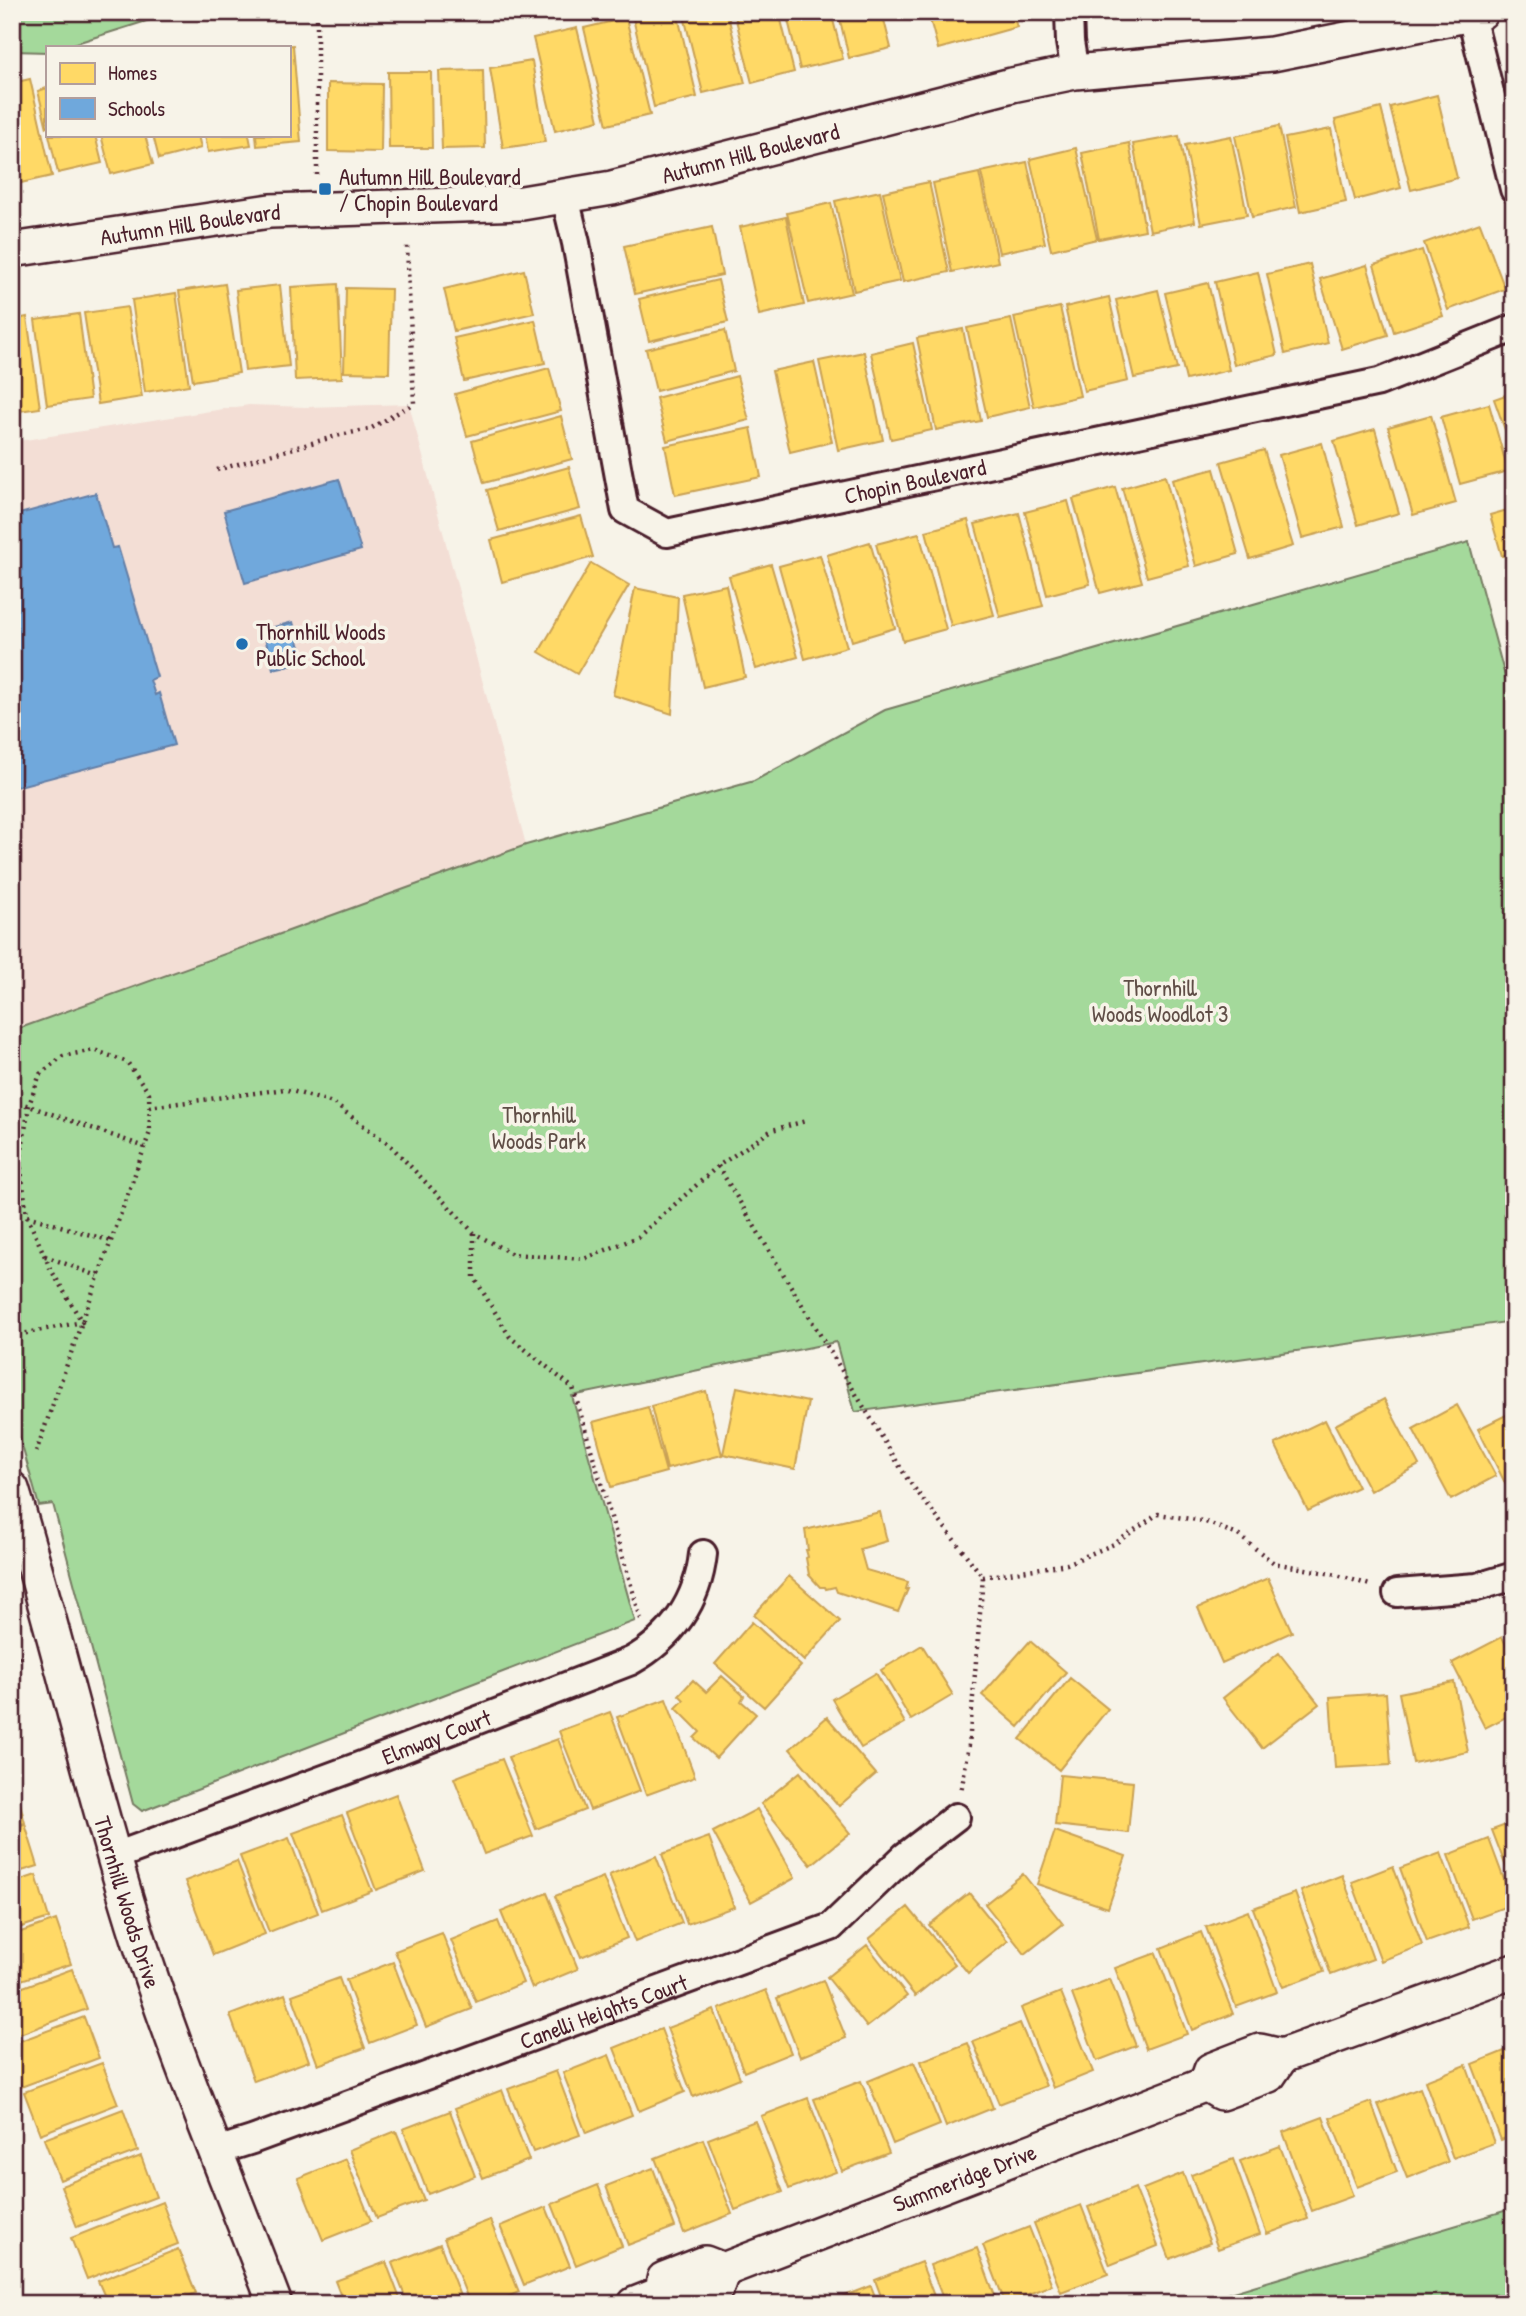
<svg xmlns="http://www.w3.org/2000/svg" width="1526" height="2316" font-family="'Patrick Hand',sans-serif">
<style>
.built{fill:#f3ded5}
.green{fill:#a4d99b;stroke:#777c63;stroke-width:2}
.homes{fill:#ffd966;stroke:#c9a154;stroke-width:2}
.schools{fill:#6fa8dc;stroke:#647fa7;stroke-width:2}
.lines{fill:none;stroke-linecap:round;stroke-linejoin:round}
.minor-casing{stroke:#4a1f2b;stroke-width:32}
.tertiary-casing{stroke:#4a1f2b;stroke-width:38}
.path{stroke:#4a1f2b;stroke-width:4.5;stroke-dasharray:2 5;stroke-linecap:butt}
.minor{stroke:#f7f3e8;stroke-width:26}
.tertiary{stroke:#f7f3e8;stroke-width:33}
.poi-dot{fill:#1f6fb2;stroke:#f7f3e8;stroke-width:2.5}
.labels{text-anchor:middle;dominant-baseline:central;stroke-width:7;stroke-linejoin:round;paint-order:stroke}
.street-label{font-size:23px;fill:#4a1f2b;stroke:#f7f3e8}
.poi-label{font-size:23px;fill:#4a1f2b;stroke:#f7f3e8;text-anchor:start}
.park-label{font-size:23px;fill:#604e47;stroke:#f7f3e8}
</style>
<rect width="100%" height="100%" fill="#f7f3e8"/>
<filter id="ink" filterUnits="userSpaceOnUse"><feTurbulence type="fractalNoise" baseFrequency=".0143" numOctaves="2"/><feDisplacementMap in="SourceGraphic" scale="14" xChannelSelector="R" yChannelSelector="G"/><feConvolveMatrix kernelMatrix="1 2 1 2 8 2 1 2 1" color-interpolation-filters="sRGB"/></filter>
<g filter="url(#ink)">
<path class="built" d="M409,404L526,845L12,1031V442L249,405L306,407Z"/>
<path class="green" d="M12,12H175L64,47H47V52L12,51Z
M1469,542L1514,710V1321L855,1412L836,1342L572,1396L635,1621L142,1811L133,1804L53,1504L39,1506L12,1410V1031L526,845L754,781L885,710Z
M1514,2208V2304H1193Z"/>
<path class="homes" d="M639,12H677L697,97L654,107L632,14Z
M683,12H727L745,83L703,93Z
M734,12H779L794,72L752,83Z
M786,12H831L843,59L800,69Z
M838,12H882L891,48L849,58Z
M928,12H1012L1017,27L938,49Z
M626,18L650,115L607,125L584,28Z
M577,28L599,120L555,131L533,38Z
M293,45L301,142L257,146L256,135H289V47H259Z
M532,61L545,142L503,148L490,68Z
M483,70L485,148L442,149L439,71Z
M388,72H431L432,148H389Z
M30,79L52,176L12,185V83Z
M328,83L382,84L381,152L328,151Z
M47,88V128L38,91Z
M1437,95L1457,178L1411,190L1390,107Z
M1381,108L1401,188L1355,200L1335,120Z
M1279,126L1296,207L1252,217L1235,136Z
M1331,129L1346,202L1300,212L1285,138Z
M49,135H95L102,163L58,173Z
M101,135H145L153,164L111,174Z
M153,135H198L201,148L159,159Z
M205,135H249L251,145L208,152Z
M1179,136L1195,222L1150,231L1133,144Z
M1231,136L1247,215L1201,224L1185,145Z
M1129,143L1145,230L1099,239L1082,153Z
M1076,148L1097,239L1051,250L1030,159Z
M1027,162L1045,243L999,253L981,172Z
M979,173L998,262L952,272L933,183Z
M929,182L949,272L903,282L883,192Z
M880,191L900,281L854,291L835,201Z
M831,203L852,293L808,303L787,213Z
M786,217L804,305L759,315L740,227Z
M1480,223L1505,289L1448,310L1424,243Z
M712,227L722,275L635,294L624,246Z
M1422,250L1443,316L1394,332L1374,265Z
M1310,264L1328,343L1285,354L1267,274Z
M1367,265L1388,335L1342,349L1320,279Z
M524,270L534,313L454,331L444,289Z
M1258,272L1277,355L1234,365L1215,282Z
M718,280L728,322L649,341L639,299Z
M1208,283L1229,370L1186,380L1165,293Z
M225,284L239,373L193,381L179,291Z
M338,284L342,378L295,380L291,287Z
M280,285L289,366L245,371L236,290Z
M346,288L391,289L389,373L344,372Z
M1158,290L1177,369L1134,378L1116,300Z
M176,293L189,385L145,392L132,300Z
M1109,297L1128,381L1084,391L1065,307Z
M127,307L142,397L98,404L84,313Z
M1060,307L1080,396L1034,407L1014,317Z
M79,314L90,399L47,405L35,320Z
M27,317L40,408L12,412V320Z
M1011,319L1030,407L987,417L967,328Z
M535,320L545,363L464,381L454,338Z
M963,329L981,421L936,430L917,338Z
M725,330L734,371L656,391L646,349Z
M913,343L932,430L891,439L871,353Z
M864,352L883,440L838,450L819,361Z
M814,362L832,442L790,452L772,371Z
M549,368L561,411L467,436L455,394Z
M737,376L749,420L667,441L656,398Z
M1514,392V455L1494,399Z
M1489,404L1508,471L1460,484L1441,417Z
M1431,415L1456,503L1413,515L1388,427Z
M561,416L572,459L484,483L472,441Z
M751,428L761,477L675,495L665,446Z
M1375,429L1399,513L1358,525L1334,441Z
M1322,443L1344,527L1302,538L1279,455Z
M1264,450L1293,546L1250,559L1221,462Z
M569,467L580,509L499,531L487,490Z
M1214,469L1238,554L1196,566L1172,480Z
M1165,476L1189,566L1147,577L1122,488Z
M1115,487L1142,582L1100,593L1073,499Z
M1068,501L1090,584L1047,595L1025,512Z
M1514,508V553L1502,556L1490,515Z
M1019,513L1043,606L1000,617L975,524Z
M581,516L593,557L502,582L491,540Z
M968,520L994,615L951,626L926,531Z
M919,533L946,629L903,641L876,544Z
M870,542L895,628L852,641L827,555Z
M820,555L847,647L805,659L779,566Z
M591,563L629,585L577,674L539,652Z
M771,564L798,657L756,669L729,576Z
M726,585L745,677L703,687L682,594Z
M635,588L678,597L672,714L613,695Z
M737,1387L808,1402L795,1469L723,1454Z
M706,1391L722,1455L667,1469L651,1406Z
M1384,1399L1419,1465L1370,1491L1335,1425Z
M1457,1405L1496,1476L1451,1500L1413,1429Z
M648,1407L666,1472L611,1487L593,1422Z
M1514,1411V1496L1512,1497L1478,1429Z
M1325,1420L1358,1487L1308,1511L1275,1444Z
M880,1512L887,1541L860,1549L866,1570L908,1582L906,1589H908L898,1612L837,1592L835,1587L826,1589L825,1587H820L809,1575L806,1558L808,1557L806,1550H808L805,1530Z
M789,1576L840,1621L804,1661L754,1615Z
M1268,1578L1292,1632L1222,1663L1198,1608Z
M752,1622L801,1666L764,1707L715,1664Z
M1502,1637L1514,1660V1713L1485,1728L1452,1663Z
M1030,1641L1066,1672L1019,1727L982,1695Z
M922,1645L953,1695L911,1720L881,1670Z
M1279,1653L1319,1704L1262,1748L1223,1698Z
M876,1673L905,1723L861,1748L832,1699Z
M722,1676L744,1696L741,1701L756,1714L716,1758L694,1738L700,1732L676,1708L684,1700L679,1695L693,1680L706,1692Z
M1070,1678L1108,1709L1059,1770L1020,1739Z
M1454,1682L1468,1752L1413,1763L1399,1693Z
M1386,1693L1391,1765L1335,1768L1330,1697Z
M666,1699L695,1777L646,1795L617,1717Z
M610,1712L640,1791L590,1810L559,1731Z
M827,1717L876,1774L839,1806L790,1749Z
M558,1739L585,1810L536,1829L508,1757Z
M502,1759L533,1836L484,1854L454,1778Z
M800,1772L850,1833L811,1865L761,1804Z
M1060,1775L1133,1782L1128,1833L1055,1825Z
M13,1777L25,1823L12,1826V1778Z
M396,1794L425,1871L376,1890L347,1813Z
M757,1809L795,1878L751,1902L713,1832Z
M342,1815L372,1891L322,1910L293,1833Z
M1514,1822V1888L1492,1830Z
M25,1824L38,1866L12,1874V1827Z
M1055,1831L1126,1856L1108,1908L1037,1884Z
M709,1837L734,1907L687,1924L662,1854Z
M289,1838L318,1913L269,1932L240,1856Z
M1489,1839L1513,1904L1472,1919L1448,1855Z
M1441,1853L1469,1927L1427,1942L1400,1868Z
M656,1856L682,1923L635,1942L609,1875Z
M237,1861L265,1934L213,1955L185,1881Z
M1393,1866L1422,1945L1381,1961L1352,1882Z
M1023,1874L1063,1924L1025,1954L985,1904Z
M36,1875L49,1918L12,1930V1883Z
M1342,1875L1373,1959L1331,1975L1301,1891Z
M603,1877L627,1938L581,1957L555,1896Z
M547,1893L578,1969L532,1988L501,1912Z
M969,1893L1008,1941L968,1973L929,1925Z
M1295,1893L1324,1972L1283,1987L1253,1908Z
M908,1907L955,1964L915,1996L869,1939Z
M1248,1911L1277,1992L1236,2007L1206,1927Z
M56,1920L71,1964L12,1983V1935Z
M498,1921L523,1983L476,2002L451,1940Z
M1201,1932L1233,2014L1192,2030L1161,1948Z
M442,1933L472,2009L426,2027L395,1951Z
M867,1945L907,1996L867,2027L827,1977Z
M1156,1953L1187,2034L1146,2049L1115,1968Z
M393,1962L417,2025L370,2043L346,1980Z
M72,1969L87,2009L12,2037V1991Z
M339,1978L365,2048L318,2065L292,1995Z
M1110,1979L1136,2046L1097,2061L1072,1994Z
M823,1980L846,2038L800,2057L777,1998Z
M766,1990L791,2053L744,2072L719,2009Z
M1061,1992L1093,2072L1053,2088L1021,2008Z
M285,1994L309,2061L254,2081L230,2015Z
M714,2010L740,2078L693,2097L667,2028Z
M84,2017L99,2058L21,2087L12,2065V2044Z
M1020,2023L1046,2086L999,2104L973,2042Z
M661,2029L685,2092L639,2111L614,2048Z
M968,2043L993,2108L946,2127L921,2061Z
M1512,2048L1514,2135L1501,2140L1472,2064Z
M609,2055L632,2115L586,2133L563,2073Z
M914,2062L940,2125L893,2144L868,2081Z
M102,2063L118,2104L40,2134L24,2092Z
M1466,2065L1494,2143L1453,2158L1425,2081Z
M556,2071L580,2135L533,2152L508,2089Z
M861,2081L889,2153L842,2171L814,2099Z
M1420,2088L1448,2162L1407,2178L1378,2104Z
M502,2090L529,2160L483,2178L455,2108Z
M808,2098L836,2172L789,2189L761,2116Z
M1371,2102L1397,2172L1357,2187L1330,2118Z
M123,2109L138,2151L60,2180L44,2139Z
M450,2111L475,2176L428,2194L403,2129Z
M1323,2117L1353,2196L1312,2211L1283,2132Z
M755,2121L783,2192L735,2210L708,2139Z
M396,2131L424,2200L377,2218L349,2150Z
M703,2139L732,2214L684,2233L655,2158Z
M1280,2146L1308,2219L1267,2234L1240,2161Z
M141,2156L156,2197L77,2227L61,2186Z
M346,2159L371,2221L323,2240L298,2178Z
M1233,2159L1260,2234L1218,2249L1191,2175Z
M653,2168L675,2227L628,2245L606,2186Z
M1183,2173L1210,2243L1170,2259L1143,2189Z
M598,2185L622,2246L576,2265L552,2204Z
M1135,2188L1158,2246L1110,2265L1088,2207Z
M162,2202L178,2244L87,2279L71,2238Z
M1081,2205L1108,2274L1061,2292L1034,2223Z
M546,2207L570,2266L524,2285L500,2226Z
M490,2220L519,2292L491,2304H470L444,2238Z
M1029,2227L1052,2285L1005,2303L983,2245Z
M440,2244L463,2304H408L392,2263Z
M977,2248L998,2304H945L930,2265Z
M178,2249L196,2293L169,2304H108L98,2281Z
M386,2262L402,2304H344L335,2281Z
M921,2262L937,2304H884L875,2280Z
M871,2286L878,2304H824Z"/>
<path class="schools" d="M339,479L361,550L245,583L224,511Z
M96,493L112,548L118,547L157,677L150,680L155,695L159,693L174,745L12,788V516Z
M293,622L304,662L273,669L263,630Z"/>
<g class="lines">
<defs>
<g id="minor">
<path d="M1069,12L1070,42L1075,72"/>
<path d="M1470,12L1514,189"/>
<path id="s1" d="M565,197L576,243L625,510L667,533L1379,382L1514,328"/>
<path d="M1397,1593L1477,1587L1514,1576"/>
<path id="s2" d="M113,1857L359,1766L631,1661C672,1638 698,1601 703,1554"/>
<path id="s3" d="M217,2151L252,2140L831,1927L905,1856L956,1817"/>
</g>
<g id="tertiary">
<path id="s4" d="M12,250L270,211L522,203L612,188L1012,85L1075,72L1272,54L1481,12"/>
<path id="s5" d="M12,1489C57,1637 91,1789 138,1937C177,2061 229,2182 275,2304"/>
<path d="M1206,2084L1221,2093L1269,2075L1282,2056"/>
<path id="s6" d="M663,2293L664,2279L705,2263L723,2270L1206,2084L1211,2070L1260,2051L1282,2056L1514,1971"/>
<path d="M663,2293L678,2302L717,2287L723,2270"/>
<path d="M635,2304L663,2293"/>
</g>
</defs>
<use href="#minor" class="minor-casing"/>
<use href="#tertiary" class="tertiary-casing"/>
<path class="path" d="M317,175V12
M217,470L340,435L370,429L414,403L407,246
M12,1100L145,1147
M149,1107L285,1089L333,1103L391,1146L474,1233L512,1254L584,1259L638,1237L718,1166L772,1130L806,1121
M718,1166L908,1480L983,1577L969,1745L961,1792
M27,1216L111,1241
M474,1233V1277L510,1337L573,1388L641,1619
M45,1256L98,1276
M12,1336L82,1322L50,1268L27,1216L20,1162L29,1105L40,1074L63,1056L94,1050L127,1062L149,1093L150,1132L111,1241L82,1322L36,1452
M983,1577L1067,1564L1114,1544L1158,1514L1203,1521L1238,1535L1274,1563L1337,1575L1373,1586
M12,1659L22,1657"/>
<use href="#minor" class="minor"/>
<use href="#tertiary" class="tertiary"/>
</g>
</g>
<g class="poi-dot">
<rect x="318" y="182" width="14" height="14" rx="3.5"/>
<circle cx="242" cy="644" r="7"/>
</g>
<g class="labels">
<g class="street-label">
<text stroke="none"><textPath href="#s4" startOffset="747">Autumn Hill Boulevard</textPath></text>
<text stroke="none"><textPath href="#s4" startOffset="180">Autumn Hill Boulevard</textPath></text>
<text stroke="none"><textPath href="#s1" startOffset="620">Chopin Boulevard</textPath></text>
<text stroke="none"><textPath href="#s2" startOffset="345">Elmway Court</textPath></text>
<text stroke="none"><textPath href="#s5" startOffset="429">Thornhill Woods Drive</textPath></text>
<text stroke="none"><textPath href="#s3" startOffset="411">Canelli Heights Court</textPath></text>
<text stroke="none"><textPath href="#s6" startOffset="336">Summeridge Drive</textPath></text>
</g>
<g class="poi-label">
<text x="339" y="176">Autumn Hill Boulevard<tspan x="339" dy="26">/ Chopin Boulevard</tspan></text>
<text x="256" y="631">Thornhill Woods<tspan x="256" dy="26">Public School</tspan></text>
</g>
<g class="park-label">
<text x="1160" y="987">Thornhill<tspan x="1160" dy="26">Woods Woodlot 3</tspan></text>
<text x="539" y="1114">Thornhill<tspan x="539" dy="26">Woods Park</tspan></text>
</g>
</g>
<rect width="1526" height="2316" fill="none" stroke="#f7f3e8" stroke-width="42"/>
<rect x="21" y="21" width="1484" height="2274" fill="none" stroke="#4a1f2b" stroke-width="2.5" filter="url(#ink)"/>
<rect x="46" y="46" width="245" height="91" fill="#f7f3e8" stroke="#b29e9c" stroke-width="2"/>
<rect x="60" y="63" width="35" height="21" fill="#ffd966" stroke="#b29e9c" stroke-width="2"/>
<text x="108" y="80" font-size="21" fill="#4a1f2b">Homes</text>
<rect x="60" y="98" width="35" height="21" fill="#6fa8dc" stroke="#b29e9c" stroke-width="2"/>
<text x="108" y="116" font-size="21" fill="#4a1f2b">Schools</text>
</svg>
